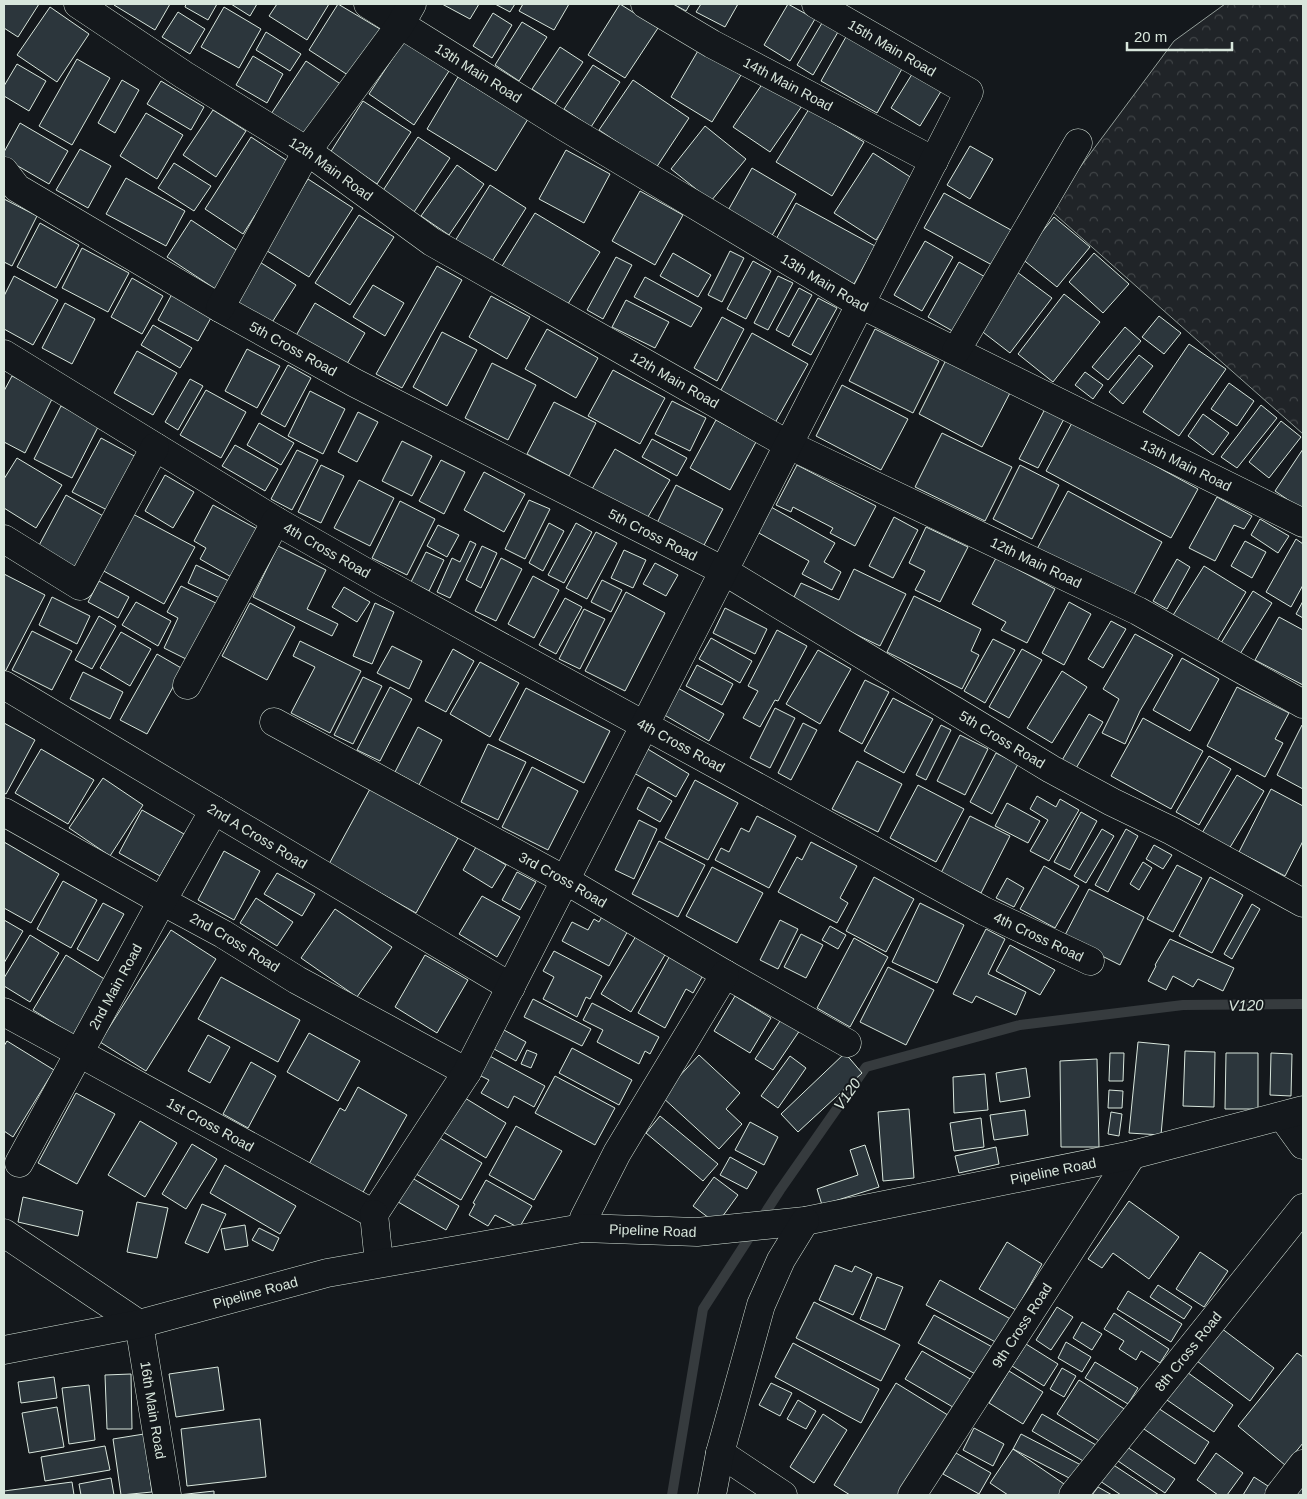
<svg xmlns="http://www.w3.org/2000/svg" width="1307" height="1499" font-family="Helvetica,sans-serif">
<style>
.forest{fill:url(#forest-crowns);stroke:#939e99}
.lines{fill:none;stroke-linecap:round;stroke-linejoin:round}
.stream{stroke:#363b3e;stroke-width:10}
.building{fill:#2c363c;stroke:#d8e6dc}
.minor-casing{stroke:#d8e6dc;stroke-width:29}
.tertiary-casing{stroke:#d8e6dc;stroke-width:29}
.minor{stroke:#14181c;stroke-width:28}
.tertiary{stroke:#14181c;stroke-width:28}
.labels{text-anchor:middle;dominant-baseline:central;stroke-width:4;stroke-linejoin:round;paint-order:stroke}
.street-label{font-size:14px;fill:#d8e6dc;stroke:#14181c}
.water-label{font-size:15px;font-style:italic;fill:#d8e6dc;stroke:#14181c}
</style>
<defs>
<pattern id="forest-crowns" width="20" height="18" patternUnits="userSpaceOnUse" patternTransform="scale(1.25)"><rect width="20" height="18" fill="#202428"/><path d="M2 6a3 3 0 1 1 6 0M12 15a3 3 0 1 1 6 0" fill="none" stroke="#404447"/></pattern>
</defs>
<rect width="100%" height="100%" fill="#14181c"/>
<path class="forest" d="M1225,4H1303V434L1049,209L1174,41Z"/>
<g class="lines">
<path class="stream" d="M672,1495L703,1309L780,1190L866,1067L1020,1025L1183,1005L1303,1004"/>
</g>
<path class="building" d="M4,4H39L18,37L4,28Z
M115,4H170L155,30L114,5Z
M186,4H217L208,20L185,7Z
M231,4H257L250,16Z
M277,4H329L307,40L269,16Z
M338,4L380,29L351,77L309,50Z
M442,4H479L470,19Z
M495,4H515L510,12Z
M523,4H569L554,30L519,11Z
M620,4L658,28L625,78L588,55Z
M673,4H690L686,11Z
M701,4H738L725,27L696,12Z
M788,4L815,19L790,61L764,45Z
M50,7L89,34L57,82L17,55Z
M224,7L261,29L239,68L201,47Z
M178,12L205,29L190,54L162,37Z
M493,13L512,25L492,58L473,46Z
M522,22L547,37L519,81L495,65Z
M822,23L838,32L813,75L797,65Z
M266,32L301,54L290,71L256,50Z
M847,35L903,67L877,113L821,81Z
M404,41L449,71L414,125L369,94Z
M560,47L583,62L555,104L532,89Z
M699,49L741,75L712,122L671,97Z
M253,56L283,74L267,103L236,85Z
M77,59L110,78L72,145L39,126Z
M306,61L342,85L307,138L271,114Z
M17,64L46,81L29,111L4,96V86Z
M593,65L620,82L591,127L564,109Z
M914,71L943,88L920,126L891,108Z
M458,77L528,119L496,171L427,129Z
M767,77L804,103L770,152L733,127Z
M122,80L139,90L115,133L98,123Z
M633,80L689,118L656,168L599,130Z
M161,81L204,107L191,130L147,104Z
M363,101L411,132L377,184L330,153Z
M809,109L864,142L832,196L776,162Z
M213,110L246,131L216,177L183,155Z
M146,113L183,135L157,179L120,156Z
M20,123L68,151L49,184L4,158V152Z
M705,126L746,159L711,201L671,169Z
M251,137L289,162L243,234L205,209Z
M418,137L450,158L414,212L382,192Z
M970,146L993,159L970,199L947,185Z
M80,149L111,166L88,208L56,190Z
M566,150L610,174L584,223L539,199Z
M873,153L915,180L876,240L834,213Z
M174,163L211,186L194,211L158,188Z
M457,165L484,184L449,235L421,216Z
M752,168L796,194L770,239L726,214Z
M126,178L185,211L166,246L106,214Z
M308,179L353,208L309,277L264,249Z
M490,185L526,208L491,263L455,241Z
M640,191L683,215L655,265L612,241Z
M944,193L1011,230L992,265L924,228Z
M4,199L37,216L12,266L4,262Z
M796,203L875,246L854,284L775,241Z
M535,213L600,252L563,312L499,271Z
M359,215L394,237L350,305L315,283Z
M1054,217L1090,247L1057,287L1021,258Z
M191,220L241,253L217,290L167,257Z
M40,223L79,245L56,288L17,267Z
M925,241L953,257L922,311L894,295Z
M82,248L129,273L108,312L62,288Z
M730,251L744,258L722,302L708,295Z
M673,253L711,275L698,297L660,276Z
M1094,253L1129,284L1103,313L1069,282Z
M616,257L632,265L603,319L587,310Z
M255,259L296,285L271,324L230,299Z
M753,261L771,271L746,319L727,309Z
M959,262L987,278L956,333L928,317Z
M437,266L462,280L402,388L376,374Z
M1017,272L1052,298L1010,353L975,326Z
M14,276L58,300L33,345L4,329V296Z
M778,276L793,283L768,330L754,323Z
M645,277L702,308L691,327L634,297Z
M132,278L163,296L142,334L111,317Z
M373,285L404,303L385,336L353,317Z
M799,288L812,295L789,337L776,330Z
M172,294L212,316L198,341L158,320Z
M1064,294L1100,322L1053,382L1018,354Z
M491,296L530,317L507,359L469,337Z
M818,298L837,308L811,355L792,345Z
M626,300L669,322L655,348L612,327Z
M65,303L95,319L72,364L42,348Z
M315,303L365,333L344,369L294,339Z
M1159,316L1181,333L1164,354L1142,337Z
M722,317L744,329L717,381L694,368Z
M153,325L192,348L180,368L141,345Z
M1125,327L1141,341L1108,380L1092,367Z
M547,329L598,358L576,398L525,369Z
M875,329L939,361L913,413L849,381Z
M442,332L477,350L447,406L413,387Z
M752,333L808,364L771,430L716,399Z
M1189,344L1226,369L1179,436L1143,412Z
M247,349L280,366L257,408L225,391Z
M137,351L177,373L153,415L114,393Z
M1139,355L1153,366L1123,404L1109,392Z
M947,358L1011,391L982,447L919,414Z
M492,363L536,385L508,440L465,418Z
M288,365L311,378L285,427L261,414Z
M613,370L665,398L640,444L588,416Z
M1085,372L1103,385L1093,399L1075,385Z
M12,376L53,397L25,453L4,442V391Z
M190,379L203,386L178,430L165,422Z
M1229,383L1254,401L1237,426L1211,409Z
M842,385L908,419L881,470L816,436Z
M206,390L246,412L221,458L180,435Z
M310,391L345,409L323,454L288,436Z
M672,401L706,418L690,451L655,434Z
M554,402L596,423L569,476L527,454Z
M1261,405L1277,418L1237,468L1221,457Z
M61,406L99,425L72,478L34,459Z
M1046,407L1065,417L1038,468L1019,459Z
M358,412L378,422L357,462L338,452Z
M1203,414L1229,433L1213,455L1188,436Z
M716,420L756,442L730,490L690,468Z
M1073,421L1198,489L1171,538L1046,471Z
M1281,421L1301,437L1269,478L1249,462Z
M259,423L294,443L281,465L247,445Z
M942,433L1012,467L985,521L915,487Z
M101,438L138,458L109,511L72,492Z
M652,439L687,458L677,476L642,457Z
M402,441L432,456L412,496L382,481Z
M235,445L278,469L265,491L222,466Z
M615,449L670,480L646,520L592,489Z
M1303,449V510L1275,491Z
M297,450L318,460L292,510L271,499Z
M17,458L62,485L36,528L4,508V479Z
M441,460L465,472L444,514L419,501Z
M321,465L344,476L321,523L298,512Z
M797,465L876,506L855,546L830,533L833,528L793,507L791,512L776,505Z
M1020,465L1059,485L1032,539L993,519Z
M484,472L525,494L504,532L464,510Z
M165,475L194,492L173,528L145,511Z
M359,480L394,498L370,546L334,528Z
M676,485L723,509L702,549L656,525Z
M1068,491L1162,542L1131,600L1037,549Z
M66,495L105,517L75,572L36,551Z
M1217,497L1252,516L1244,529L1234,525L1215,561L1189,548Z
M529,500L550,509L525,559L505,549Z
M400,501L435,519L407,575L372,558Z
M213,505L259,530L233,578L200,559L206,548L194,541Z
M771,507L835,543L824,562L841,572L832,590L802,574L809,561L757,532Z
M131,513L195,547L164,604L100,569Z
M894,517L918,530L893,578L869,566Z
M1260,519L1289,536L1278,553L1251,535Z
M549,523L564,531L543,571L529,563Z
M576,523L592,532L564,583L548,575Z
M438,525L459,535L447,557L427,546Z
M926,527L968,547L940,602L915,590L925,571L909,563Z
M596,532L617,543L587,599L566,588Z
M1296,539L1303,544V585L1291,607L1266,592Z
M470,541L476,544L450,598L437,592L452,558L460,562Z
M1245,541L1266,552L1252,578L1231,566Z
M278,546L326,570L307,609L338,624L332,636L253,597Z
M482,546L497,553L481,588L466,580Z
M624,550L646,560L633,588L611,578Z
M426,552L444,560L429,591L411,582Z
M501,558L522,569L496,621L475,611Z
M996,558L1055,589L1027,643L1001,630L1006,622L972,604Z
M1177,559L1190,567L1167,609L1153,601Z
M655,563L678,575L666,596L643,584Z
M196,565L233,583L224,600L188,583Z
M1204,566L1246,592L1215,644L1172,617Z
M854,569L906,594L880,646L791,603L801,583L839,600Z
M4,574L45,595L5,672L4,671Z
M533,576L559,590L534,638L508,624Z
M602,580L622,590L611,612L591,602Z
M99,581L129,597L118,618L88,602Z
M181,586L224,607L196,664L164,648L178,618L167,612Z
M344,587L370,602L357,622L332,607Z
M1253,591L1272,603L1240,654L1221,643Z
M626,592L665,613L625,691L585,671Z
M914,596L981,629L971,651L979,655L962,689L887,652Z
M52,597L90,616L77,644L39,625Z
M565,598L582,607L556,654L539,645Z
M1303,601V618L1296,614Z
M136,602L171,621L158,646L122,625Z
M1069,602L1091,614L1064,665L1042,653Z
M250,603L295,627L267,680L222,656Z
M375,603L394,612L372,664L353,656Z
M725,608L767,629L755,654L713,633Z
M584,609L605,619L580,669L559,659Z
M99,616L116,626L92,669L75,660Z
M1279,617L1303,630V685L1255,660Z
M1111,621L1126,629L1103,668L1088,659Z
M777,630L807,646L778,701L775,700L760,727L743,718L758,691L748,686Z
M32,631L72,651L52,690L12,670Z
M121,632L151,649L130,686L100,668Z
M1135,634L1173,655L1140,711L1125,744L1102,733L1119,699L1103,689Z
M711,638L752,661L740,683L699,659Z
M993,639L1015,650L985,703L964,691Z
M300,641L361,671L330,733L291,713L315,667L293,656Z
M392,646L422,661L409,689L377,673Z
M453,649L474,661L446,712L425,701Z
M1022,649L1042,660L1009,718L989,707Z
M818,650L851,669L820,724L786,704Z
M157,654L183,669L147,734L120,720Z
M1182,658L1219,679L1190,731L1153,710Z
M480,662L519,683L490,737L450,714Z
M697,665L733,684L722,705L686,686Z
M1062,671L1087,687L1052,743L1027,728Z
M83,672L123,692L110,719L70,699Z
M363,677L382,686L353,744L334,735Z
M865,680L889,692L862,744L839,731Z
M390,687L412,699L380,761L357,750Z
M676,687L724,714L709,741L661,713Z
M1237,687L1289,713L1275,739L1283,743L1265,777L1207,746Z
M526,688L610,731L584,783L499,740Z
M893,698L933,719L904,773L864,751Z
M775,708L795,718L770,768L750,758Z
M1089,714L1103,722L1075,770L1061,762Z
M1143,718L1203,751L1171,809L1111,776Z
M4,723L35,740L6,794L4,793Z
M803,723L817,730L791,780L778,773Z
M941,725L951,730L926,780L916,775Z
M1302,725H1303V789L1277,775Z
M418,727L442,740L419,785L395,772Z
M960,735L988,749L965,795L937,781Z
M488,744L526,762L498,820L461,802Z
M641,745L689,774L676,797L627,769Z
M41,749L94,780L68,824L15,793Z
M996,753L1018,764L992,814L970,802Z
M1209,756L1231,769L1199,825L1176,812Z
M857,761L902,784L878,832L832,809Z
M532,767L578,791L548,850L502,827Z
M1237,775L1264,791L1229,849L1202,833Z
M103,778L143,805L110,856L69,828Z
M695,780L738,803L708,860L665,838Z
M918,785L964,809L936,862L890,838Z
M648,787L672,801L660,822L637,809Z
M370,789L458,838L416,913L329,864Z
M1271,789L1303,806V841L1285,876L1239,852Z
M1037,796L1056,807L1060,799L1079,810L1049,861L1030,851L1048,820L1030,809Z
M1007,803L1040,821L1028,843L995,826Z
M142,810L184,834L160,876L119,853Z
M1081,812L1097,821L1070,870L1054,862Z
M757,816L796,836L769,888L715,860L721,848L729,852L741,828L749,832Z
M970,816L1010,836L981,893L941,873Z
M639,820L657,829L634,879L615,870Z
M1102,829L1114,836L1086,883L1074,876Z
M1126,829L1138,836L1108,892L1095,885Z
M659,841L705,865L678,917L632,894Z
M4,842L59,874L31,923L4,908Z
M811,842L857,866L840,898L848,903L837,923L778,892L797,857L802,860Z
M1154,845L1172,855L1163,869L1146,859Z
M476,847L506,865L492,888L463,870Z
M224,851L260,871L234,920L198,900Z
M1143,862L1152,868L1139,890L1130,884Z
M1177,865L1202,878L1173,932L1147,919Z
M1044,866L1079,886L1055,928L1020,909Z
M712,867L763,893L737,943L686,916Z
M517,872L536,882L520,910L502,900Z
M277,873L315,894L302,916L264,894Z
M874,877L914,899L886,952L846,931Z
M1210,877L1243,895L1212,953L1179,936Z
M1007,878L1024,888L1014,907L996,898Z
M63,881L97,900L71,948L37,929Z
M1089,889L1144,917L1120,965L1064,937Z
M482,896L520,917L497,957L459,934Z
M256,898L293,922L277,946L240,923Z
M103,903L124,914L98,961L77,949Z
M920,903L964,925L937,983L892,962Z
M1252,904L1260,909L1232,959L1224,954Z
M335,909L392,947L357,997L301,958Z
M605,911L631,925L609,966L562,941L572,922L588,930L594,919L599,922Z
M4,920L23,931L4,963Z
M780,920L798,929L778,969L760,960Z
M830,926L846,935L838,949L822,940Z
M986,929L1005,939L988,974L1026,992L1016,1015L976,996L972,1003L953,994Z
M171,930L216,959L146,1071L100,1042Z
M639,931L669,948L631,1012L601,994Z
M801,934L823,945L806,978L784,967Z
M30,935L59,953L30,1002L4,986V978Z
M854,938L888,957L850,1027L817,1008Z
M1170,939L1234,968L1223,991L1198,979L1193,987L1173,976L1166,990L1148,981L1156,966L1155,965Z
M1010,945L1055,970L1040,995L996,971Z
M554,951L602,976L590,999L586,997L577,1017L543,999L554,977L543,971Z
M672,952L706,970L693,993L686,989L665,1028L638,1013Z
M66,955L106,980L73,1035L33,1010Z
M425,955L468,980L437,1033L395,1007Z
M888,967L934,990L906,1045L860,1022Z
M221,977L300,1020L278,1062L198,1019Z
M735,996L771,1018L750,1053L714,1031Z
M533,999L591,1029L582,1046L524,1017Z
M592,1003L659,1037L650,1054L645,1051L639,1064L597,1042L603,1030L583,1020Z
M782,1018L800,1030L773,1070L755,1059Z
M504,1030L526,1042L516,1061L494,1049Z
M309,1033L360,1061L338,1101L287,1072Z
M208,1035L230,1047L210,1083L188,1071Z
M7,1041L54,1070L13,1137L4,1131V1046Z
M1138,1042L1169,1045L1161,1135L1129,1133Z
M572,1048L632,1080L619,1105L559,1073Z
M527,1050L537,1054L531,1068L521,1064Z
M1185,1051L1215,1052L1214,1107L1183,1106Z
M845,1053L862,1073L798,1132L781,1114Z
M1110,1053H1124L1123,1081H1109Z
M1226,1053H1258V1109H1225Z
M1271,1053L1292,1054L1291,1096L1270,1095Z
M486,1054L545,1086L534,1107L514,1096L508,1108L481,1093L489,1080L475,1073Z
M699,1055L740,1093L726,1109L742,1124L719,1149L661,1096Z
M790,1056L806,1068L778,1108L761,1096Z
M1097,1059L1099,1147H1061L1060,1061Z
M251,1062L276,1076L248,1128L223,1114Z
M1026,1068L1030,1097L1000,1102L996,1073Z
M985,1074L988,1110L954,1113L953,1077Z
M555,1076L615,1108L595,1145L535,1113Z
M358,1087L407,1115L362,1194L309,1164L340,1108L345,1111Z
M1109,1090L1123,1091L1122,1108H1108Z
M76,1093L115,1114L77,1184L38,1163Z
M460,1095L506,1123L486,1158L440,1130Z
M909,1109L914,1178L883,1181L878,1112Z
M1025,1110L1028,1135L994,1140L990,1115Z
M1111,1112L1122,1114L1119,1136L1108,1134Z
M660,1116L718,1164L703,1181L646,1133Z
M981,1118L984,1147L954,1151L950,1123Z
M140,1121L177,1143L145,1197L108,1175Z
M750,1122L778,1137L764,1165L735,1150Z
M516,1126L562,1151L534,1200L489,1175Z
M433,1134L482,1163L461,1200L411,1171Z
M192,1144L217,1159L186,1209L162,1194Z
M865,1145L879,1187L822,1205L817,1189L858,1175L850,1150Z
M996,1147L999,1164L959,1173L955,1156Z
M730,1157L757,1172L747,1189L720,1175Z
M225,1165L296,1206L280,1234L210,1193Z
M407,1175L459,1206L446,1230L393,1199Z
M714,1177L738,1195L717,1224L693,1206Z
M486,1180L532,1206L519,1228L495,1215L488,1226L469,1215L475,1204L473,1203Z
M23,1197L83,1211L78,1236L18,1222Z
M1129,1201L1179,1237L1149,1279L1113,1253L1102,1268L1088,1259Z
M137,1202L168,1208L157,1258L127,1252Z
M202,1204L226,1214L208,1253L185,1243Z
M245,1225L248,1246L225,1250L221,1229Z
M259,1228L279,1238L273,1251L252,1240Z
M1007,1242L1042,1264L1016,1310L979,1289Z
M1200,1252L1228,1271L1204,1307L1176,1289Z
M835,1265L852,1272L855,1266L872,1274L853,1315L819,1300Z
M877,1277L903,1287L885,1330L860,1319Z
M940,1280L1016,1322L1003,1346L926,1305Z
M1158,1285L1192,1307L1184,1319L1150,1297Z
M1128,1291L1182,1324L1171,1342L1117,1309Z
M814,1302L900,1345L881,1381L796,1338Z
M1057,1307L1073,1317L1051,1350L1036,1340Z
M1114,1313L1169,1349L1160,1363L1141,1351L1136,1360L1119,1349L1124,1341L1104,1329Z
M934,1315L996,1349L981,1377L918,1343Z
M1082,1322L1102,1334L1092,1350L1073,1338Z
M1221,1328L1274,1368L1250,1401L1197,1361Z
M1066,1342L1091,1357L1082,1372L1058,1358Z
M793,1343L879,1389L861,1423L775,1377Z
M1026,1344L1058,1364L1044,1386L1012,1366Z
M922,1351L979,1384L963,1413L905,1379Z
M1297,1353L1303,1357V1443L1285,1465L1238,1426Z
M1095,1362L1138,1388L1128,1404L1085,1378Z
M218,1367L224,1410L176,1417L169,1374Z
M1062,1368L1076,1376L1064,1397L1050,1389Z
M1184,1370L1233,1405L1214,1432L1164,1398Z
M1009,1371L1043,1392L1023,1424L989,1403Z
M131,1374L132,1429H107L105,1375Z
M54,1377L57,1398L21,1403L18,1382Z
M1079,1380L1126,1410L1104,1444L1057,1414Z
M771,1383L792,1393L780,1416L759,1405Z
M896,1383L951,1417L903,1495H850L834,1485Z
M89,1385L95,1440L69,1444L62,1388Z
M798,1400L816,1411L806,1429L787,1419Z
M1155,1406L1209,1442L1195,1464L1141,1427Z
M57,1407L64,1447L29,1453L22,1413Z
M823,1414L847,1430L814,1483L790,1467Z
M1042,1414L1096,1445L1085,1462L1032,1431Z
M260,1419L266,1477L187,1486L181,1429Z
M974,1428L1004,1444L993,1466L963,1450Z
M144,1434L152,1492L121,1495L113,1439Z
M1021,1434L1081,1465L1073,1480L1013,1449Z
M105,1446L110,1470L45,1481L41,1457Z
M1127,1447L1175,1479L1165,1493L1118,1461Z
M1013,1449L1067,1486L1061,1495H1008L990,1483Z
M956,1453L991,1473L979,1494L943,1474Z
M1216,1453L1243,1473L1227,1495H1218L1197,1480Z
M1112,1464L1159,1495H1121L1100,1481Z
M1254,1477L1271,1488L1267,1495H1243Z
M1303,1477V1495H1290Z
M111,1478L114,1495H81L79,1484Z
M72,1482L74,1495H4V1491Z
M1098,1487L1112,1495H1092Z
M214,1491V1495H178Z"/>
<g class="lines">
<defs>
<g id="minor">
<path id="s1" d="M78,4L184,75L307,151L432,242L789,445L1138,611L1303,704"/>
<path id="s2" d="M368,4L565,127L860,304L1303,523"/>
<path id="s3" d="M645,4L712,44L934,161"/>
<path id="s4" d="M4,171L17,188L220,308L355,383L724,571L1051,769L1112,802L1172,831L1303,903"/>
<path d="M220,308L307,151L400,25L412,4"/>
<path d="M956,351L1078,143"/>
<path id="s5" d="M4,354L276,521L381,581L984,911L1090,961"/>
<path d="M4,539L80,586L155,447"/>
<path id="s6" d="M4,685L511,987"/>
<path d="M187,685L276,521"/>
<path id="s7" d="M274,722L565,880L725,974L847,1043"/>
<path id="s8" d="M4,812L162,901L223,934L297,980L467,1072"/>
<path id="s9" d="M4,1012L374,1214"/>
<path d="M1282,1116L1303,1145"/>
<path id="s10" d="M19,1163L162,901L214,810"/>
<path d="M374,1214L467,1072L969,92L816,4"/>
<path d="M374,1214L379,1263"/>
<path d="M582,1228L584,1218L617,1153L725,974"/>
<path id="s11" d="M4,1233L139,1324L167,1495"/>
<path d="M720,1453L783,1495"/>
<path id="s12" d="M912,1495L1132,1155"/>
<path id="s13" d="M1073,1495L1303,1208"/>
<path d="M1279,1495L1303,1464"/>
</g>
<g id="tertiary">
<path id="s14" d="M4,1350L139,1324L327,1273L582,1228L697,1232L805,1221L1132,1155L1303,1110"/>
<path d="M712,1495L720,1453L761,1305L781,1260L805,1221"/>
</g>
</defs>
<use href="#minor" class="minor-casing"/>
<use href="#tertiary" class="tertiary-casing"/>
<use href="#minor" class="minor"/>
<use href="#tertiary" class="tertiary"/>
</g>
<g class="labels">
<g class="street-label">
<text transform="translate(892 48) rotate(30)">15th Main Road</text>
<text stroke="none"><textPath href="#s2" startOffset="130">13th Main Road</textPath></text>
<text stroke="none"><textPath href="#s3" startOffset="164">14th Main Road</textPath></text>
<text stroke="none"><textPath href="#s1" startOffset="302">12th Main Road</textPath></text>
<text stroke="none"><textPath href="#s2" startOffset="535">13th Main Road</textPath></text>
<text stroke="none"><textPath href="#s4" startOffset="341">5th Cross Road</textPath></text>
<text stroke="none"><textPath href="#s1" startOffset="706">12th Main Road</textPath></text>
<text stroke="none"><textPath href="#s2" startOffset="940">13th Main Road</textPath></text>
<text stroke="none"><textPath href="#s4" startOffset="746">5th Cross Road</textPath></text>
<text stroke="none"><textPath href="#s5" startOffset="378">4th Cross Road</textPath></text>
<text stroke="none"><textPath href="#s1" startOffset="1111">12th Main Road</textPath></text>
<text stroke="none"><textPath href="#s4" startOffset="1151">5th Cross Road</textPath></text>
<text stroke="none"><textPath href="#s5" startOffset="782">4th Cross Road</textPath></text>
<text stroke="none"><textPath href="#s6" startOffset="295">2nd A Cross Road</textPath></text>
<text stroke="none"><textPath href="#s7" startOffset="329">3rd Cross Road</textPath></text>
<text stroke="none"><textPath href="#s5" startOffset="1188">4th Cross Road</textPath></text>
<text stroke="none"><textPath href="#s8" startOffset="265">2nd Cross Road</textPath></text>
<text stroke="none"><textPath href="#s10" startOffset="201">2nd Main Road</textPath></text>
<text stroke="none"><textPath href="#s9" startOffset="235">1st Cross Road</textPath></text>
<text stroke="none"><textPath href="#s14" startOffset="1068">Pipeline Road</textPath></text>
<text stroke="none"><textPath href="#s14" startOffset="662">Pipeline Road</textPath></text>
<text stroke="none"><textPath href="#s14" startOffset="258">Pipeline Road</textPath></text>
<text stroke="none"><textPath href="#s12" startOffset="202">9th Cross Road</textPath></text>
<text stroke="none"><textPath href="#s13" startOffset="184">8th Cross Road</textPath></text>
<text stroke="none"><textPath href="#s11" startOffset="250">16th Main Road</textPath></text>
</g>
<g class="water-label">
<text transform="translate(1246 1005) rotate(-1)">V120</text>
<text transform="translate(847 1094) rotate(-55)">V120</text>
</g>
</g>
<rect width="1307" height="1499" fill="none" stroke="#d8e6dc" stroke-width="10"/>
<path d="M1127 42v8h105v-8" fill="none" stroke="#d8e6dc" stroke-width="2.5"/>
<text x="1134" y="42" font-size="15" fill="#d8e6dc" stroke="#14181c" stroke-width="4" paint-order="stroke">20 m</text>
</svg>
